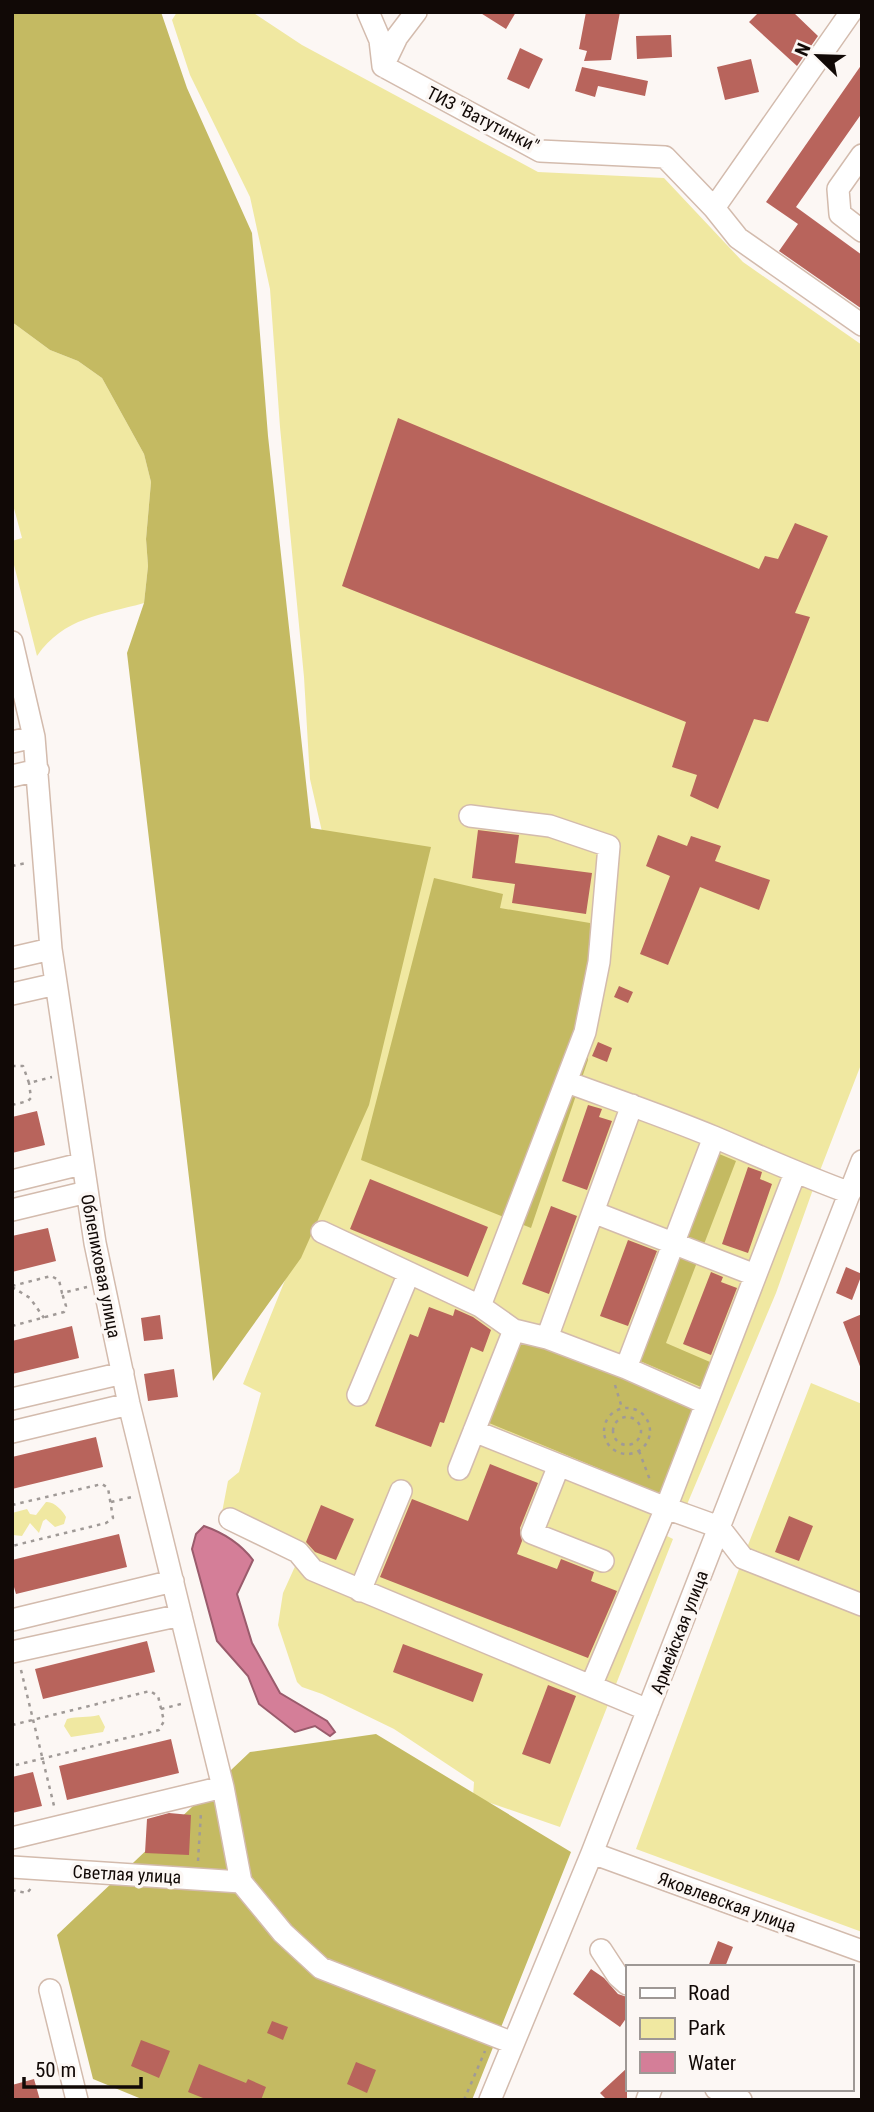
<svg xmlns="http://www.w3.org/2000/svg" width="874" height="2112" font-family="'Roboto Condensed',sans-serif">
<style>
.green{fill:#f0e8a1}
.forest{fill:#c4ba62}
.water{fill:#d47e98;stroke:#9a5b6c;stroke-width:2}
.building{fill:#b8645c}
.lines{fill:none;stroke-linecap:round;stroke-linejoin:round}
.minor-casing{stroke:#d3bbad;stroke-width:24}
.path{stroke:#a09a97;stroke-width:2.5;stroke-dasharray:3.5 5;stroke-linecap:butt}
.minor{stroke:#fff;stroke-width:21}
.labels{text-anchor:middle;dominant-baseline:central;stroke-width:7;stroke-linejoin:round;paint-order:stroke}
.street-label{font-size:18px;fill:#110906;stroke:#fcf7f4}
</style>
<rect width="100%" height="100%" fill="#fcf7f4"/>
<path class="green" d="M177,12H252L302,45L538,172L664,178L743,262L862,345V1062L816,1181L776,1293L683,1514L674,1519L667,1536L673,1539L560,1827L473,1797L474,1782L394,1729L322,1694L302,1687L297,1682L278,1625L283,1593L297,1562L220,1523L228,1481L239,1472L261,1393L243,1384L330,1169L323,836L310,779L304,677L280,427L270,289L250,197L190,75L172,20Z
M12,322L50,350L78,361L102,378L144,454L151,482L146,539L148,566L144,603C102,615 64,617 37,656L12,557V541L22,538L12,501Z
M811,1383L862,1404V1932L636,1849L743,1558Z
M46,1502C54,1501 63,1511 66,1517L64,1524L55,1527L46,1519L43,1521L39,1533L30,1523L22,1536L13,1535L12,1513L27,1509L30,1514L36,1515Z
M99,1715L105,1727L103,1732L71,1737L64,1726L67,1719C78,1716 87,1718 99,1715Z"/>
<path class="forest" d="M12,12H161L187,88L252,233L268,436L311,828L431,847L369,1105L301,1258L213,1381L127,653L144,603L148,566L146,539L151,482L144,454L102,378L78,361L50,350L12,322Z
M434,878L503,894L500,908L590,923L588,1060L531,1228L361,1160Z
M717,1153L736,1161L666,1343L710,1362L701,1387L640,1361Z
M520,1339L697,1406L663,1495L489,1423Z
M376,1734L571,1852L472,2100H144L93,2079L57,1935L250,1752Z"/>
<path class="water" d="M204,1526C224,1533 240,1543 253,1560L237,1594L252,1643L280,1693L327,1721L335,1732L330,1736L315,1726L295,1732L259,1704L248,1676L217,1641L192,1549L196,1534Z"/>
<path class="building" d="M479,12H516L506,29Z
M586,12H620L611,60L584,61L587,51L579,49Z
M759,12H793L818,36L797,66L749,22Z
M671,35L672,57L637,59L636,36Z
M520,48L543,59L529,89L507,79Z
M751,59L759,92L725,100L717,67Z
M862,64V113L796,207L862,255V309L779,251L798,224L766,202Z
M582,67L648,81L645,96L598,86L595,97L575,91Z
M398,418L759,569L765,556L778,559L795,523L828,536L795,613L810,617L768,722L754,719L718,809L690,796L697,775L672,767L686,722L342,586Z
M478,830L519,835L515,863L592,873L586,914L512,903L515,884L472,878Z
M658,835L687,846L691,836L721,846L715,861L770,880L759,910L700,887L668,965L640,954L670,876L646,866Z
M619,986L633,992L628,1003L614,997Z
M598,1042L612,1048L607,1062L592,1056Z
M588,1105L602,1109L599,1117L612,1121L587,1190L562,1181Z
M37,1111L45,1145L12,1153V1117Z
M748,1167L762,1172L760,1179L772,1184L748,1253L722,1244Z
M370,1179L488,1227L468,1277L350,1229Z
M551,1206L577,1216L549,1294L522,1284Z
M48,1228L56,1261L12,1272V1236Z
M628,1240L657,1251L628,1326L600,1316Z
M846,1267L862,1274L852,1300L836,1293Z
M711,1272L723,1277L721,1282L737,1288L711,1355L683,1344Z
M429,1307L453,1316L455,1309L473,1317L491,1330L483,1352L471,1347L444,1423L440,1422L431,1447L375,1426L410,1334L418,1337Z
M862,1314V1369H861L843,1322Z
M160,1315L163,1339L144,1341L141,1318Z
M72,1326L79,1358L12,1374V1341Z
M174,1369L178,1397L148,1401L144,1374Z
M96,1437L103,1467L12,1489V1457Z
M490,1464L538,1483L520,1528L522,1541L517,1554L557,1569L561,1559L594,1572L591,1581L617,1591L588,1658L380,1577L412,1499L468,1521Z
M321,1505L354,1519L336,1560L315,1552L306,1542Z
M789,1516L813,1526L799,1561L775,1552Z
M119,1534L127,1567L16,1594L12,1580V1560Z
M147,1641L155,1672L43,1699L35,1669Z
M403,1644L483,1674L473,1702L393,1672Z
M548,1685L576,1696L550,1764L522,1754Z
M171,1739L179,1773L67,1800L59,1766Z
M33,1772L42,1806L12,1813V1777Z
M169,1813L191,1815L189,1855L145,1853L147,1819Z
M718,1941L733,1947L725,1967H708Z
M591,1969L604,1978L618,1994L627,1997V2017L620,2027L573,1994Z
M272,2021L288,2027L283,2040L267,2033Z
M141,2040L170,2051L159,2078L131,2066Z
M356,2062L376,2070L367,2093L347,2084Z
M199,2064L246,2083L248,2079L266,2087L261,2100H208L188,2092Z
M627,2068V2100H607L600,2093Z
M34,2079L40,2100H12V2085Z"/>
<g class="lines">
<defs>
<path id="minor" d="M368,12L380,40L383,66
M416,12L397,37L383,66L540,151L665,157L714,208L738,238L862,325
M862,155L838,189L840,214L862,231
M714,208L851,12
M12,642L34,737L51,949L95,1243L129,1404L223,1787L241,1882
M12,742L34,737
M12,776L38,770
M470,816L550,826L609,846L599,962L585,1032L480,1306
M12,958L51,949
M12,994L56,984
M567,1082C616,1100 666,1117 714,1137C759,1156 803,1176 850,1193
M12,1181L81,1164
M12,1210L87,1192
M593,1212L755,1275
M322,1232L480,1306L514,1330L547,1338L626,1368L705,1403
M547,1338L632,1105
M626,1368L714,1137
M358,1395L409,1273
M12,1399L123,1373
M474,1431L666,1508L719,1527L743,1558L862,1605
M12,1432L129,1404
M559,1465L532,1533L603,1561
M459,1469L514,1330
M230,1519L298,1552L313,1570L648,1710
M360,1591L401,1491
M12,1620L173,1581
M12,1652L181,1615
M591,1686L666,1508L795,1173
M12,1838L223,1787
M592,1853L862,1951
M12,1867L241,1882
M241,1882L283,1933L321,1968L513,2043
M601,1950L618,1976L627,1984
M50,1990L77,2100
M716,2089L741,2100
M490,2100L592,1853L862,1161
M647,2100L651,2089"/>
</defs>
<use href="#minor" class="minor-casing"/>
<path class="path" d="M12,866L26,863
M12,1066H23L29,1083L52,1077
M12,1105L28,1101L31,1098L29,1083
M12,1286L51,1276L59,1280L62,1293L87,1287
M12,1287L30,1298L44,1318
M12,1326L64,1312L66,1306L62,1293
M615,1385L622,1408
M604 1431a23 23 0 1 1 46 0a23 23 0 1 1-46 0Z
M613 1431a14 14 0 1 1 28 0a14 14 0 1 1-28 0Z
M639,1451L650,1480
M111,1502L132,1497
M12,1505L102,1484L108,1488L113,1518L106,1523L12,1546
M21,1670L55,1810
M161,1709L185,1703
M12,1725L150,1691L158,1696L164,1721L159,1730L12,1766
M198,1861L201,1812
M12,1890L27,1893L33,1886
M464,2100L485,2051"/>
<use href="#minor" class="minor"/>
</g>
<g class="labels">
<g class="street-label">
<text transform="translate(483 119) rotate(27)">ТИЗ "Ватутинки"</text>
<text transform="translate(101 1266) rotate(79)">Облепиховая улица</text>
<text transform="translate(679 1632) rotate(-69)">Армейская улица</text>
<text transform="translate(127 1874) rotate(3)">Светлая улица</text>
<text transform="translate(727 1902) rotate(20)">Яковлевская улица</text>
</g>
</g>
<rect width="874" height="2112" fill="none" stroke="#110906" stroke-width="28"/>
<rect x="626" y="1965" width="228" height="126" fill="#fcf7f4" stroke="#9e9895" stroke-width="2"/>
<rect x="640" y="1988" width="35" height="10" fill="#ffffff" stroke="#9e9895" stroke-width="2"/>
<text x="688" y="2000" font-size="21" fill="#110906">Road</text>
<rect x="640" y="2018" width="35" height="21" fill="#f0e8a1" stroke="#9e9895" stroke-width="2"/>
<text x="688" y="2035" font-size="21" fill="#110906">Park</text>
<rect x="640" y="2052" width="35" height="21" fill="#d47e98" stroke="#9e9895" stroke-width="2"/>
<text x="688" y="2070" font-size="21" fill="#110906">Water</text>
<g transform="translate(818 56) rotate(293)" stroke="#fcf7f4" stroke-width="5" paint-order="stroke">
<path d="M0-5L12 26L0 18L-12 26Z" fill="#110906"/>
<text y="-10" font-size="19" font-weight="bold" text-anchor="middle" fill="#110906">N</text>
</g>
<path d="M24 2077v10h117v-10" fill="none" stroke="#110906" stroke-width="3.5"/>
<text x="35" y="2077" font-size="21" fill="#110906" stroke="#fcf7f4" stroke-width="5" paint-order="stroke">50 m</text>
</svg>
